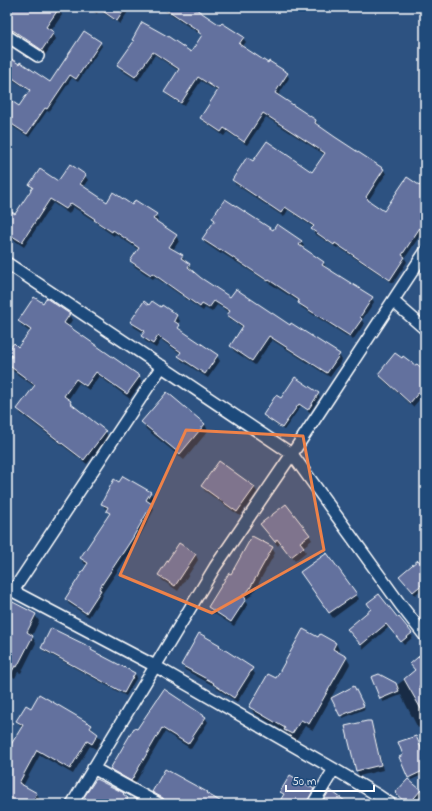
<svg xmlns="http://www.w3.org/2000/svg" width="432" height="811" font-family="'Indie Flower',sans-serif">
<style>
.shadow{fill:#0007}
.building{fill:#63719e;stroke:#fff}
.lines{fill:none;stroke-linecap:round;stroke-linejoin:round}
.street-casing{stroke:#fff;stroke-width:14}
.street{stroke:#1f4a7a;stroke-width:11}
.marked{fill:#ee8249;fill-opacity:0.2;stroke:#ee8249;stroke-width:3;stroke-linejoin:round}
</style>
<rect width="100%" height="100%" fill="#2d5281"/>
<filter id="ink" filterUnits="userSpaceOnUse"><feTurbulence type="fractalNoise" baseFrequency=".025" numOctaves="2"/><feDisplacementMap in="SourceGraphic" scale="8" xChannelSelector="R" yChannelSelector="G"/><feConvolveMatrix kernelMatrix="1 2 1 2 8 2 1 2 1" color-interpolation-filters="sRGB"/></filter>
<g filter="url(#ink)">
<path class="shadow" d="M7,7H56L59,9L62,15L51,31L56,39L45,55L18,37L7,34Z
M87,7H131L120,24L99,10L97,14Z
M155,7H191L221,27L243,38L246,42L242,47L268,65L287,74L289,78L278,96L316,121L318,125L334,138L384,170L386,174L368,201L384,213L425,190V228L405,258L407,262L393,283L338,247L337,248L315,234L312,229L314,228L288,210L284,217L235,184L233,180L253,163L313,173L325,155L266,117L247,145L227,132L224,136L204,122L201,118L218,92L201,81L184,106L168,96L165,92L179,71L155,55L138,81L121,70L119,65L134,42L191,53L202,37L200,34L162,9L161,11Z
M100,42L102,46L78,82L72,78L49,112L47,111L29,137L7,123V99L19,108L30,91L10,78L7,82V57L51,83Z
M425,125V139L420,133Z
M85,176L88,180L83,187L107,203L132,206L156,215L158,220L156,223L176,236L179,241L173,250L182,256L189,265L192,270L191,271L201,278L230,298L290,327L339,355L342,360L330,377L272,340L255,365L234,351L231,346L243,328L231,320L228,316L230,313L217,305L212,312L205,308L203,311L155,277L153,279L134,266L131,261L139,250L115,234L114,236L98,225L96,222L73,207L69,214L53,203L24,247L7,235V210L16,216L33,189L30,185L59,183Z
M213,218L273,232L301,242L304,246L302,248L323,262L326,267L325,268L372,298L374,302L362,320L364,324L353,340L301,307L299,302L222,253L221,254L205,243L203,239L215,222Z
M43,305L69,315L72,320L68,327L139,377L142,382L130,399L99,376L89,390L79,383L68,400L74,408L106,432L108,437L87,464L21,414L18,409L35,387L10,369L7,364L12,358L8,352L18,348L30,332L22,326L19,321Z
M150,306L161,308L162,307L177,316L180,321L177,325L182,331L217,356L220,361L208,378L182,361L179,356L181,354L161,340L156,348L145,341L143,336L144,333L134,327L131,322Z
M425,372V393L413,407L382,379L379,374Z
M318,394L320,397L310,412L301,406L284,430L266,418L264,415L281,399Z
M143,422L205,424L208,431L184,460L146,429Z
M202,486L254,487L257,492L240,516L205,491Z
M150,492L153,497L150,504L154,510L135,545L102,594L103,595L89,617L69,604L66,599L88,566L84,563L81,558L110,515L102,504Z
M264,529L309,535L312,540L303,547L306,552L295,561L280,543L278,546Z
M179,544L196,555L198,560L178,591L162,580L159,575Z
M272,548L275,553L252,595L245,600L248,604L234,626L212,612L209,607L232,576Z
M425,570V586L415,595L402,579Z
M304,577L356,594L359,599L333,618Z
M7,600L35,615L39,621L32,636L36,643L21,673L18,672L15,678L7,674Z
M398,619L413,637L404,645L389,627L364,649L348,629Z
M200,635L219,646L221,649L252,669L255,674L237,702L217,689L216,687L185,670L182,665Z
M318,639L336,643L339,650L338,653L346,657L350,664L313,730L305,726L296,740L289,736L288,734L254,713L250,707Z
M42,648L91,649L93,652L135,674L137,677L126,696L44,651Z
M425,653V687L421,690L425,698V724L418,728L401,695L383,702L381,699L379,675L397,685L416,671L411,664Z
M354,688L365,709L343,718L332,698Z
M31,709L91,726L94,732L97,734L101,740L96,749L90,746L73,774L40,755L23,786L37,794L40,800L38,804H7V753L23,728L21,727L17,721Z
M205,717L208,722L191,749L165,732L134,785L114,774L111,769L137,731Z
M370,722L373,727L383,770L359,776L357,771Z
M405,755L425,757V774L411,780Z
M408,780L422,794L413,804H406L396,793Z
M313,790L316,794L310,804H279L284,796L281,792Z
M153,792L206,793L207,795L223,804H167L156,796Z
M123,794L128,798L130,804H89V803L86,797Z"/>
<path class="building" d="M7,7H60L46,27L54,32L42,50L14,31L7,29Z
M97,7H126L117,21Z
M163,7H193L220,25L222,23L244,37L239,44L268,63L269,61L288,73L275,93L316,120L315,123L335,137L384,169L366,197L368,199V200L384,211L407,177L425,189V220L402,255L405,257L390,280L335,243L334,245L311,229L314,226L285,207L281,213L232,180L247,157L253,161L267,141L312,172L325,153L263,113L244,142L224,128L221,132L200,118L218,90L198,77L181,103L164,92L179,69L153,52L135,77L117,65L134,41L132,40L142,22L169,37L191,52L202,35L198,32L199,31Z
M84,31L101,42L76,79L70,75L47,109L45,108L27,134L7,121V98L19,106L30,90L7,74V56L19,64L20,62L50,82Z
M70,164L86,175L80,184L107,202L113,192L132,205L135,200L157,214L153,219L177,235L169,247L183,255L181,258L190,264L188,267L201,278L230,297L236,289L290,325L291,323L340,354L327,373L269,336L252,361L230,346L243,326L227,315L230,311L214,301L209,308L202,304L200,307L152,273L151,275L130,261L139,248L113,230L112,232L94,220L95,219L71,203L66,209L50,199L22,242L7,233V209L15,214L33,187L29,185L40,169L58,181Z
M225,199L273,230L277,224L302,241L299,245L324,262L322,265L373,297L360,317L362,319L350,336L298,303L299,300L269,280L268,281L220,249L219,250L202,239L215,220L212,218Z
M34,297L43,303L46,298L70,314L64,323L140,376L127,394L96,372L86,386L76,379L64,396L71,401L70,403L106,431L84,460L17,409L35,385L7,364L12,356L7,352L14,343L18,347L31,330L18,321Z
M144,301L149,305L152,301L161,307L162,305L177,315L174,321L180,325L178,328L218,355L205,374L178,356L181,352L158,336L153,344L141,336L145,331L130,322Z
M395,353L402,358L403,356L415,365L417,364L425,371V385L410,403L378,374Z
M295,377L319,393L308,410L299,404L282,428L263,415L276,395L281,398Z
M167,392L205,424L180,454L141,422Z
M219,461L255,487L237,512L201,486Z
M123,476L151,492L146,500L152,504L132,539L99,589L101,590L86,613L65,599L88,563L80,558L110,513L106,511L108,507L101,504L114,479L119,482Z
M286,504L310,535L300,542L304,547L291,557L277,539L275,542L260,524Z
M252,536L273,547L249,590L243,595L246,599L231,622L208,607L229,573L231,574Z
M179,543L196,554L175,586L158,575Z
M327,553L357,594L329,613L300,572Z
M418,560L425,568V582L413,592L399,576Z
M379,594L398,618L399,617L412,633L401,642L386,624L361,645L347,629L371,609L367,603Z
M7,599L36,614L27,632L33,636L17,667L15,666L7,680Z
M51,628L92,648L91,650L135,673L124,693L41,648Z
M303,629L318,637L320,634L336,643L333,649L347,657L309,724L301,720L292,734L284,730L285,728L249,707L268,674L276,678Z
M199,633L220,645L219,646L253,668L234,698L213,684L214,683L181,665Z
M425,651V683L419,686L425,696V716L404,679L415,670L410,664Z
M379,674L396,683L399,691L380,699L371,677Z
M354,686L364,706L340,716L331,698Z
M164,689L206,717L188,744L162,728L131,781L110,769L134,728L137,729Z
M39,694L92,725L90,728L98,734L92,744L87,741L70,769L37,750L19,783L37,793L31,804H14L7,800V751L23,725L16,721L26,705L31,708Z
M367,721H371L381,765L356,771L345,726Z
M416,736L425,757V770L408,778L399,757L403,755L398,742Z
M165,769L207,792L206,793L225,804H168L166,803L163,798L152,792Z
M290,775L314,789L306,804H278L284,794L280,792Z
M96,779L124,793L123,794L128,798L125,804H96L84,797Z
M408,779L421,790L409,804H407L395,793Z
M330,790L349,804H321Z"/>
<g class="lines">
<defs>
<path id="street" d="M7,36L38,56
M7,263L292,454L400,604L425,636
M393,301L425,329
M7,588L155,666L334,769L379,796L391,804
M13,591L162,366
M93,768L159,804
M72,804L215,567L292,454L425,252
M313,804L334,769"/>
</defs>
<use href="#street" class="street-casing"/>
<use href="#street" class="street"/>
</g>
</g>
<path class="marked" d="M186,430L303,436L324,550L212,613L120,575Z"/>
<rect width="432" height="811" fill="none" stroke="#1f4a7a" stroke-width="24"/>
<rect x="12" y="12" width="408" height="787" fill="none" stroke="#fff" stroke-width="1.5" filter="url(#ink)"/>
<path d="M286 785v6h88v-6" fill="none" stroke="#ffffff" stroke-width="2"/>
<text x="292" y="785" font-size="12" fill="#ffffff" stroke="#1f4a7a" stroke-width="3" paint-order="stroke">50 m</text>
</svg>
